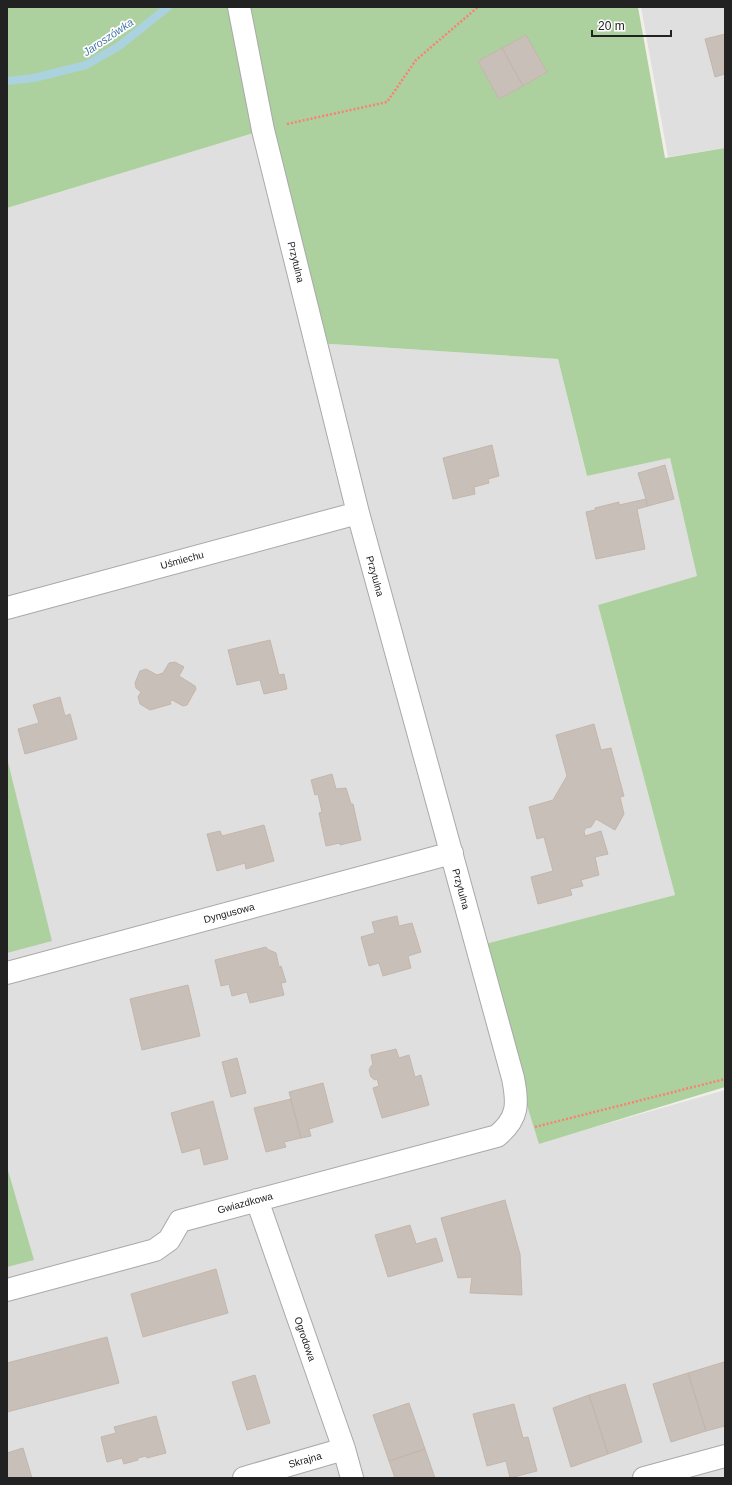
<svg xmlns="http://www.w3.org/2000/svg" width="732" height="1485" font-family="Arial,sans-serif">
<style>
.residential{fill:#e0dfdf}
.forest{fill:#add19e}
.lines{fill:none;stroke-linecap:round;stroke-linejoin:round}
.stream{stroke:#aad3df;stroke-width:8}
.building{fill:#c7bfb8;stroke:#c4b6ab}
.minor-casing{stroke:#a9a9a9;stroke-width:24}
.path{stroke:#fa8072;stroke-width:2.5;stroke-dasharray:2 2;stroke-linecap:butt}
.minor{stroke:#fff;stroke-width:22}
.labels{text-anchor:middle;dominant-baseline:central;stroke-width:3.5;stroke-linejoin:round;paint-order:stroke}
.street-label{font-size:10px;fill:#222;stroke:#fff}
.water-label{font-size:11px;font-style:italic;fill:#4a7aab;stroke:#fff}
</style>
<rect width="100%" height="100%" fill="#f2efe9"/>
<path class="residential" d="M641,7H725V148L668,157Z
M263,130L316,343L558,359L587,476L670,458L698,576L598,605L675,895L477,946L539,1143L725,1090V1478H7V208Z"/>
<path class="forest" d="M7,7H638L665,158L725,148V1087L539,1144L477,946L675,895L598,605L697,576L670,458L587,476L558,359L316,343L263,130L7,208Z
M7,758L52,941L7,953Z
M7,1167L34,1260L7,1267Z"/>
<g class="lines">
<path class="stream" d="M7,81L34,78L86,65L119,46L168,7"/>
</g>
<path class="building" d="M725,34V74L715,77L705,39Z
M526,35L547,72L523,86L502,48Z
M502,48L523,86L499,99L478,61Z
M492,445L499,476L488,479L489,483L474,487L475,494L453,499L443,458Z
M665,465L674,499L648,506L638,473Z
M646,499L648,506L637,509L645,549L596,559L586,512L595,510V508L619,502V505Z
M270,640L279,675L284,674L287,689L264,694L260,680L237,685L228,650Z
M175,662L184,667L179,676L195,686L196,689L187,705L183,706L172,700L170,701L171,704L150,710L140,704L138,697L141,692L136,688L135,683L140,671L146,669L157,675L163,673L169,663Z
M60,697L65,716L70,714L77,739L25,754L18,729L39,723L33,705Z
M594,724L601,750L611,748L624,796L620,797L624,814L615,830L596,819L591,827L586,828L584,831L585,836L601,831L608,854L595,857L599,875L581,880L583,886L570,889L572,895L538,904L531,877L553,871L544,837L537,839L529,807L553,800L567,776L556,735Z
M332,774L336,789L346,788L351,804H353L361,840L340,845V843L326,846L319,813L322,812L318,794L315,795L311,780Z
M264,825L274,861L246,869L245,863L217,871L207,834L220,831L222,836Z
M397,916L399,926L412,923L421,952L408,956L411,968L383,976L379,963L369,966L361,937L375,933L372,922Z
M266,947L267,949L276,953L279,967L281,966L286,982L281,983L284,995L250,1003L247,992L232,996L229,984L221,986L215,960Z
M188,985L200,1036L142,1050L130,999Z
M396,1049L399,1058L409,1055L415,1077L421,1075L429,1105L382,1118L373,1088L379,1086L377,1079L375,1080L371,1077L369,1070L371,1066L373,1065L371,1055Z
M237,1058L246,1093L231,1097L222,1062Z
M323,1083L333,1122L309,1129L311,1136L301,1138L289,1092Z
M291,1099L301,1138L284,1142L286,1147L266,1152L254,1108Z
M213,1101L228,1159L204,1165L200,1148L182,1153L171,1113Z
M505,1200L520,1254L522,1295L470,1293L472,1277L458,1278L441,1218Z
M410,1225L416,1244L436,1238L443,1261L388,1277L375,1235Z
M216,1269L228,1313L143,1337L131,1294Z
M107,1337L119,1383L7,1412V1363Z
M724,1362L725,1366V1426L706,1431L688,1373Z
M688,1373L706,1431L671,1442L653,1384Z
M255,1375L270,1423L247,1430L232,1382Z
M625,1384L642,1442L608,1454L589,1395Z
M589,1395L608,1454L571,1467L553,1408Z
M409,1403L425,1449L389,1461L373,1415Z
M514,1404L523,1438L528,1437L537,1471L510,1478L506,1461L487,1466L473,1414Z
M156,1416L166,1453L147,1458L146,1456L138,1458V1460L124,1464L122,1458L107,1462L101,1437L116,1433L114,1427Z
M23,1448L32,1478H7V1453Z
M425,1449L435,1478H395L389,1461Z"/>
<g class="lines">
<defs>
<path id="minor" d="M7,608L358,513
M7,973L452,853
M257,1200L344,1449L352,1478
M7,1290L155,1250L169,1240L180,1221L497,1136C519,1118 518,1103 513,1078L358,513L263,130L239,7
M244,1478L344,1449
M644,1478L725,1456"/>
</defs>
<use href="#minor" class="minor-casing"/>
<path class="path" d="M287,124L387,102L416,60L478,7
M535,1127L725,1079"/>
<use href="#minor" class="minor"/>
</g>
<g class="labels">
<g class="street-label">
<text transform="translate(296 262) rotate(76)">Przytulna</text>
<text transform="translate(182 560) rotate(-15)">Uśmiechu</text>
<text transform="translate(375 576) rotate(74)">Przytulna</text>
<text transform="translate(461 889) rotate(75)">Przytulna</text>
<text transform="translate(229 913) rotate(-15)">Dyngusowa</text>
<text transform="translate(245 1203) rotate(-15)">Gwiazdkowa</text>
<text transform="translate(305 1339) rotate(71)">Ogrodowa</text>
<text transform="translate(305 1460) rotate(-16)">Skrajna</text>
</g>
<g class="water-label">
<text transform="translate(108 37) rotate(-34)">Jaroszówka</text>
</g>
</g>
<rect width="732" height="1485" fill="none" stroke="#222222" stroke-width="16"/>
<path d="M592 30v6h79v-6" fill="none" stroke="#222222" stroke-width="2"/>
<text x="598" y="30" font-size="12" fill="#222222" stroke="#ffffff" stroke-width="3" paint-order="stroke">20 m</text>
</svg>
